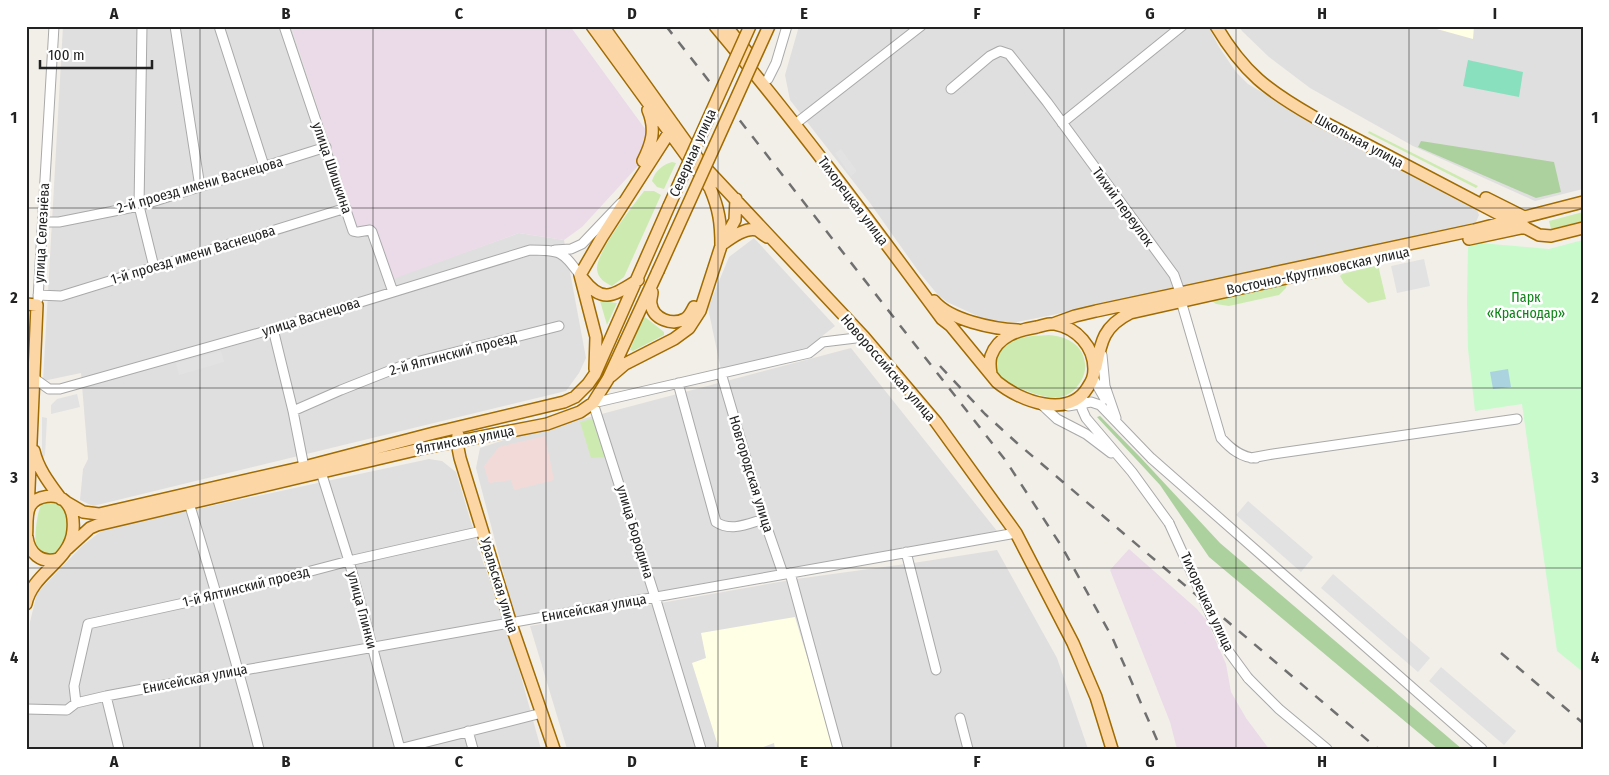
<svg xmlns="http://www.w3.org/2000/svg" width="1609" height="775" font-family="'Fira Sans Condensed',sans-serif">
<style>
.residential{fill:#e0dfdf}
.commercial{fill:#f2dad9}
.industrial{fill:#ebdbe8}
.education{fill:#ffffe5}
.grass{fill:#cdebb0}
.forest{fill:#add19e}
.park{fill:#c8facc}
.pitch{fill:#88e0be}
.parking{fill:#e2e2e2}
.water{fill:#aad3df}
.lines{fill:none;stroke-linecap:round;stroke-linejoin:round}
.minor-casing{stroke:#a9a9a9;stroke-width:11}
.major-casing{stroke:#a06b00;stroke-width:14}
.minor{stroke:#fff;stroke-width:9}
.major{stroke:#fcd6a4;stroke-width:11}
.rail{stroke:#707070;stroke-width:2.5;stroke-dasharray:10 10;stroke-linecap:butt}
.minor-bridge-casing{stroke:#a9a9a9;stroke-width:11;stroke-linecap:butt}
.major-bridge-casing{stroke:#a06b00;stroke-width:14;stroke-linecap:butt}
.minor-bridge{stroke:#fff;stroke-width:9}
.major-bridge{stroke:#fcd6a4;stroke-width:11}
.grid{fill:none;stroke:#222;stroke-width:1;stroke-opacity:0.55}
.labels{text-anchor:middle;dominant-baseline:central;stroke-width:5;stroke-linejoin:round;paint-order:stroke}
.street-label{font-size:14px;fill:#222;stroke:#fff}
.park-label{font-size:14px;fill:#0c8416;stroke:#fff}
.neatline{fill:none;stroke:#222;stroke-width:2}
.grid-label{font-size:16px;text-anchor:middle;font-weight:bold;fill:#222}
</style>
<rect width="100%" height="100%" fill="#f2efe9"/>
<path class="residential" d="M63,26H291L357,228L370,224L390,279L519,233L564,240L586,358L579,373L566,391L93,506L80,500L83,469L88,459L81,373L43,381Z
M799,26H1208L1219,47L1236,72L1248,84L1330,132L1476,208L1479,215L1476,222L1460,227L1057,314L1017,322H999L982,318L947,302L938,295L919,272L870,203L790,100L785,75Z
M1239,26H1583V189L1535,201L1413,146L1310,88L1269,57L1242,31Z
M754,238L835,326L803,351L721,370L708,308L729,257Z
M851,348L997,531L515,617L476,468L480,448L507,439Z
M429,459L442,461L456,472L482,559L510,637L541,749H26L30,622L37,593L82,546L104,529Z
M997,550L1057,658L1088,749H567L530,626L796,579L913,563Z"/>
<path class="commercial" d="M545,436L554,480L514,490L511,480L489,483L484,466L499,447Z"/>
<path class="industrial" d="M291,26H570L651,137L638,166L582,227L564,240L519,233L390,280L370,224L357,228Z
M1129,549L1197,609L1207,621L1226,664L1231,692L1246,718L1269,749H1177L1170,722L1110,570Z"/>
<path class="education" d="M1426,26H1474L1473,39Z
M795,617L835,749H775L774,743L758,749H719L692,663L706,658L701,633Z"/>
<path class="grass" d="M1369,131L1478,186L1476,188L1368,133Z
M672,162L676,163L664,189L657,187L652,181C655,171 662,165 672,162Z
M644,191H654L661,195L624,277L612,286C605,283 598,278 597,270C595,253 633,206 644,191Z
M1583,212V221L1551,229L1549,221Z
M1378,265L1386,299L1368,303L1344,283L1340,276L1342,274Z
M1287,283L1286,288L1279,295L1229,306L1216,304L1212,301L1213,299Z
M600,301L617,303L607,325Z
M645,317L664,332V335L633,351L630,350L642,320Z
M1049,335C1064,336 1081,343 1084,359C1087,368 1084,377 1079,384C1065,405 1043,397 1024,390C1016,387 1006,384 1000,378C990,370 995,352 1004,345C1015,336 1036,336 1049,335Z
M595,418L607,457L591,458L580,422Z
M53,500L62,505C71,523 70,545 51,557C45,555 38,553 36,546C34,540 37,509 42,504C45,501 49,501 53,500Z"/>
<path class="forest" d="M1421,141L1554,162L1561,192L1536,198L1418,147Z
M1100,416L1141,458L1220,543L1462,749H1438L1209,557L1160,485L1097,417Z"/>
<path class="park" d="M1583,240V672L1557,651L1522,404L1475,411L1468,349L1467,301L1468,247L1480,243L1549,249Z"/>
<path class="pitch" d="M1468,60L1523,72L1519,97L1463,86Z"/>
<path class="parking" d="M841,149L857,171L851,176L835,153Z
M1424,259L1430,286L1397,293L1391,266Z
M221,351L224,362L179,375L176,363Z
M77,394L80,407L51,414V405L57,399Z
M42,417L47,418L45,455L42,459Z
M1248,501L1313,557L1301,572L1236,515Z
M1333,574L1430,658L1418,672L1321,588Z
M1441,667L1516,731L1504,745L1429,681Z"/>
<path class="water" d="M1508,369L1511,387L1493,389L1490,372Z"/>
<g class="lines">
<defs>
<path id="minor" d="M142,26L139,206L154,267
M175,26L200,187
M219,26L264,166
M284,26L353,231L358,232L370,230L372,232L393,292
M768,79L776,63L787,26
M951,89L990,56L1000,51L1009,54L1047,102L1174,275L1180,292
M799,121L921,26
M1062,123L1182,26
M43,222H59L139,206L326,147
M555,250L571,249L582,244L621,203
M38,295L61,296L346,208
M38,299L54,26
M1181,301L1221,438C1230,448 1241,458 1256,458
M273,329L293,411L304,467
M1102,355L1105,386L1116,418
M721,373L764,519L783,574
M1093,378L1105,399
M35,379L49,389H60L273,329L530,250C561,250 562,251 580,275
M678,383L716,522C731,532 747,524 764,519
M1083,399L1082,409L1086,418L1132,472L1169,523
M1041,404L1057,419L1086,434L1111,453
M1068,406L1091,402L1100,405L1151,458L1482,749
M293,411L341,390L404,365L559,326
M1251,458L1273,454L1517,419
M321,472L349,561L400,749
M189,503C214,585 238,666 259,749
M906,552L936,670
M790,573L838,749
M1248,678L1279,709L1327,749
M106,696L119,749
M76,703L74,686L88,624L216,596L349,561L482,531
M26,709L67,710L76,703L106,696L239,671L1016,533
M960,718L968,749
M468,731L473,749
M399,749L542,713
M701,749L655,597L593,403L809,353L823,342L864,337"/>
<path id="major" d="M592,26L710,188C719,209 721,223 721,246
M603,26L701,163L864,337L936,422L1016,533L1073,643L1096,697L1112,749
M715,26C795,121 868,219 942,319L951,326L997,382C1020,401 1069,420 1088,387C1092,381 1094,377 1094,369C1094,347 1077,328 1055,324C1049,323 1042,326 1037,327C1018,330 998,336 991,356C989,362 990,368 991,374
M726,26L747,52
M1216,26C1244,73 1267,90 1314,117L1539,235L1551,236L1583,228
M643,161C652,143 656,129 648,110
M1486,198L1524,217
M1469,239L1525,227
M724,243C732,237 746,227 757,230C760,232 764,235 767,237
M583,279C603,305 614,295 638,280
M652,292C652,296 650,300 651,304C653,319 672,326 685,319C689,317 692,311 694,307
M934,301C950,320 993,329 1018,330
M26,304L37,305L28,511
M1053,324L1075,316L1096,311L1474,230L1583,202
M1096,367C1101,341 1104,326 1130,313L1344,265
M595,369L596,337L580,275L602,237L674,125
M611,376L625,364L674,339L689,328L700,311L721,246L735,220L736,199
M458,435L457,443L460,458L511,624L554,749
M34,451C38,469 50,484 61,499
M66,502L83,512L99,514L304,467L434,433L564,402L575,397L588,384L595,374L669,206
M27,537C29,553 41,564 58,559
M26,540C28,530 25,515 30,506C37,495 56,493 65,501C72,508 74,520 73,530C71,561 32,573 26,604
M67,549L90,528L97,525L424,448L547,424L580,412L593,403L608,379L658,271"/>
</defs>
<use href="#minor" class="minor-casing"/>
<use href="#major" class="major-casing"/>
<use href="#minor" class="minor"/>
<use href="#major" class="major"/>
<path class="rail" d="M666,26L1006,461L1062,547L1112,637L1161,749
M940,366L985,414L1017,443L1378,749
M1501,653L1583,723"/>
<defs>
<path id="minor-bridge" d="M1169,523L1214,622L1229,652L1248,678"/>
<path id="major-bridge" d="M669,206L750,26
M658,271L769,26"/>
</defs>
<use href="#minor-bridge" class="minor-bridge-casing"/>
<use href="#major-bridge" class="major-bridge-casing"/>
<use href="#minor-bridge" class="minor-bridge"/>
<use href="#major-bridge" class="major-bridge"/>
</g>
<path class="grid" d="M200,26V749M373,26V749M546,26V749M718,26V749M891,26V749M1064,26V749M1236,26V749M1409,26V749M26,208H1583M26,388H1583M26,568H1583"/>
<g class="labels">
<g class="street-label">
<text transform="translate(1359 141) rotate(28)">Школьная улица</text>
<text transform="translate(693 153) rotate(-66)">Северная улица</text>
<text transform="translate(332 168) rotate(71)">улица Шишкина</text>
<text transform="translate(200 185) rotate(-16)">2-й проезд имени Васнецова</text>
<text transform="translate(853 201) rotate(53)">Тихорецкая улица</text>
<text transform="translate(1123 207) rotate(54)">Тихий переулок</text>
<text transform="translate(42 233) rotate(-87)">улица Селезнёва</text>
<text transform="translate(193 255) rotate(-17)">1-й проезд имени Васнецова</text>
<text transform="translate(1318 271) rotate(-12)">Восточно-Кругликовская улица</text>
<text transform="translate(311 317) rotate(-17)">улица Васнецова</text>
<text transform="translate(453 354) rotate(-15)">2-й Ялтинский проезд</text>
<text transform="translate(888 368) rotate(49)">Новороссийская улица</text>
<text transform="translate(465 440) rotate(-11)">Ялтинская улица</text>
<text transform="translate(751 474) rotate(73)">Новгородская улица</text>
<text transform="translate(635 532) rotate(73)">улица Бородина</text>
<text transform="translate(499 585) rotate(73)">Уральская улица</text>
<text transform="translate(246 587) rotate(-14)">1-й Ялтинский проезд</text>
<text transform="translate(1207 602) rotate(65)">Тихорецкая улица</text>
<text transform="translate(594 608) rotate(-10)">Енисейская улица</text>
<text transform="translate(362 610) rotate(75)">улица Глинки</text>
<text transform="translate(195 679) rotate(-11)">Енисейская улица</text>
</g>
<g class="park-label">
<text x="1526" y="297">Парк<tspan x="1526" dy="16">«Краснодар»</tspan></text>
</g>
</g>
<rect width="1609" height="775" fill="none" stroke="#ffffff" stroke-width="55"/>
<path d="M40 60v8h112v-8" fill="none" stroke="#222222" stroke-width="2.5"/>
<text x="48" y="60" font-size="15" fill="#222222" stroke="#ffffff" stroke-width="4" paint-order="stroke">100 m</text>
<rect x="28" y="28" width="1554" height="720" class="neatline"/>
<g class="grid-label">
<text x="114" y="19">A</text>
<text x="286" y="19">B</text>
<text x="459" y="19">C</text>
<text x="632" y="19">D</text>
<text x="804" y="19">E</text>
<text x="977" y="19">F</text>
<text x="1150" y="19">G</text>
<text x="1322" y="19">H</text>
<text x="1495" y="19">I</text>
<text x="14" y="123">1</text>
<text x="1595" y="123">1</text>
<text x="14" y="303">2</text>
<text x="1595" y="303">2</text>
<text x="14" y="483">3</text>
<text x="1595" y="483">3</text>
<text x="14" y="663">4</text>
<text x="1595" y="663">4</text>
<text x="114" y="767">A</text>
<text x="286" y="767">B</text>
<text x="459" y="767">C</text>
<text x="632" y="767">D</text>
<text x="804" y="767">E</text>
<text x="977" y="767">F</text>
<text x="1150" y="767">G</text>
<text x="1322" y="767">H</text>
<text x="1495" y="767">I</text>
</g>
</svg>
